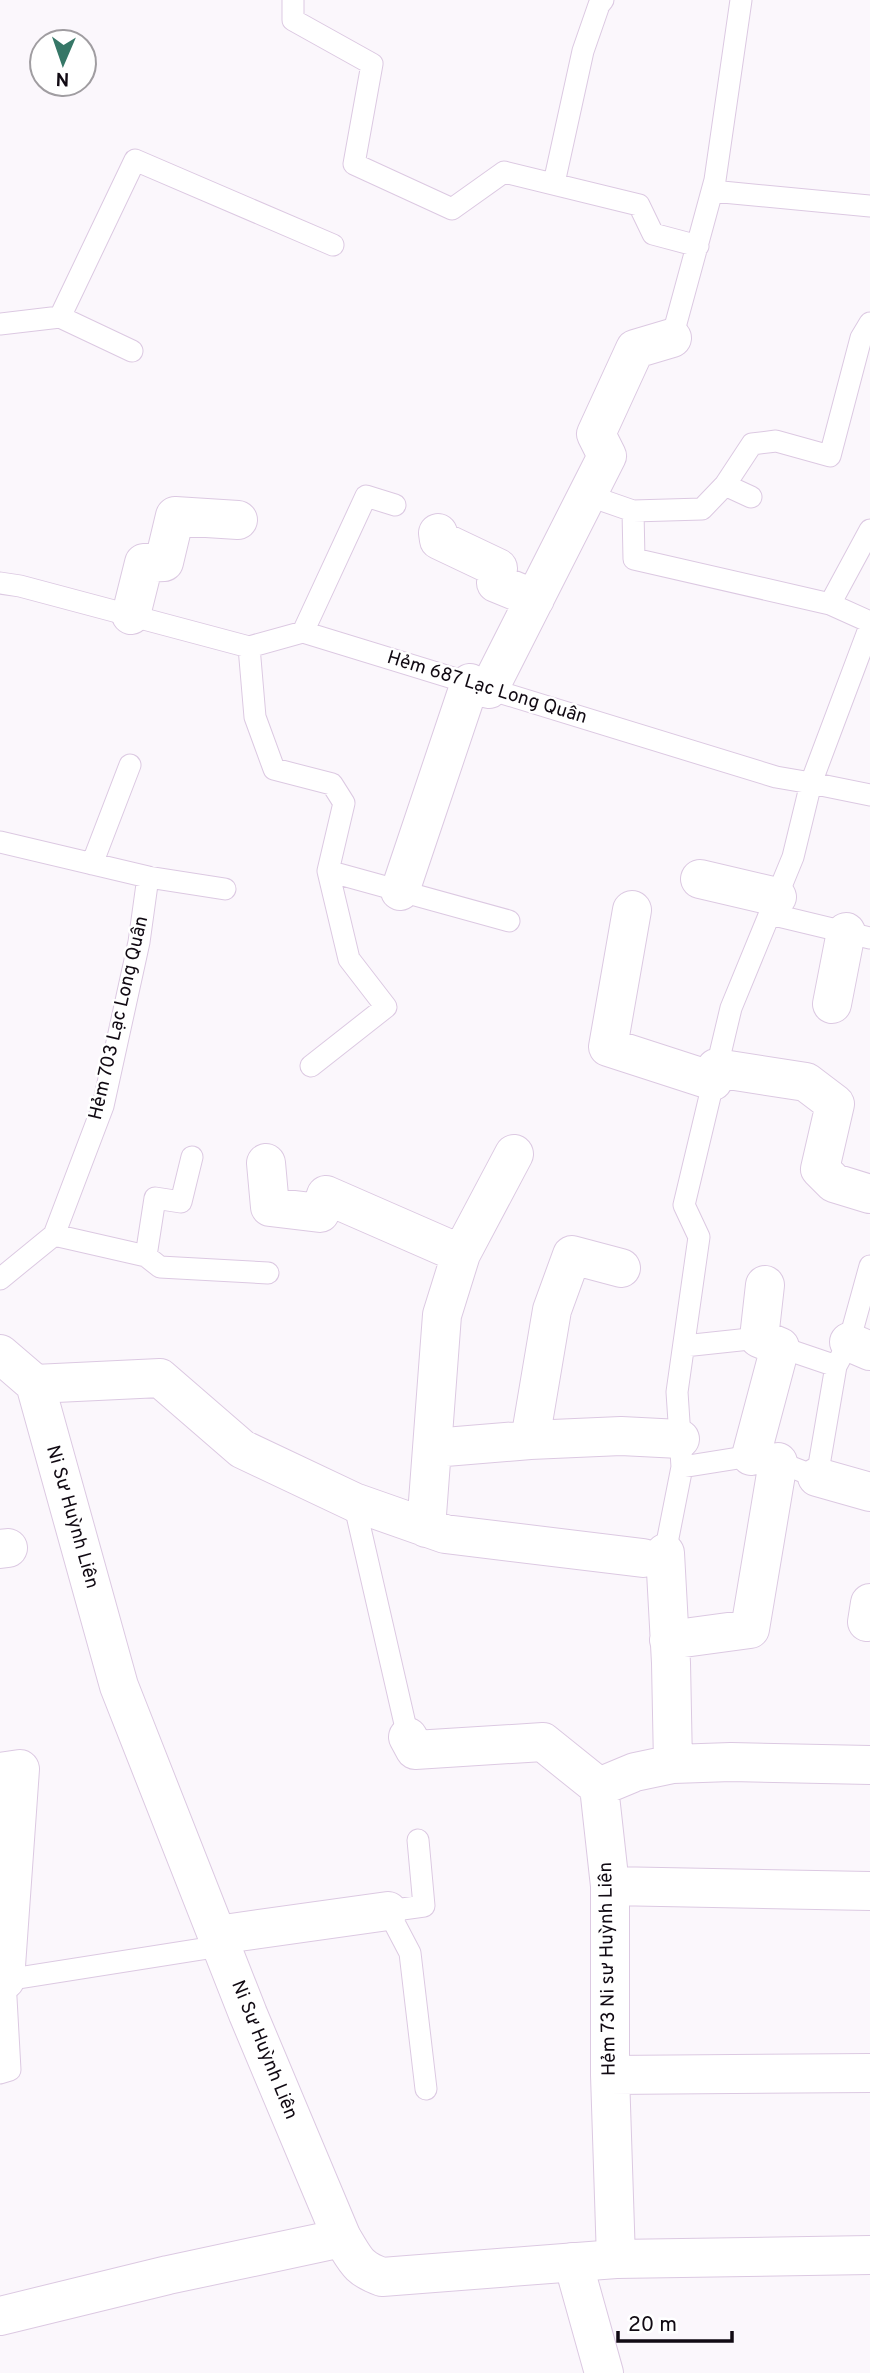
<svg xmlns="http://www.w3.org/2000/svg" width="870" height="2373" font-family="Overpass,sans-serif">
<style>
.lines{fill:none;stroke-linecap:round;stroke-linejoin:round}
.lane-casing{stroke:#dcc9e2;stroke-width:23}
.street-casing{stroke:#dcc9e2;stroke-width:40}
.secondary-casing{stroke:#dcc9e2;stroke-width:40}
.lane{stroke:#fff;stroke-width:21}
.street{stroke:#fff;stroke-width:38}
.secondary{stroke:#fff;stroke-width:38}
.labels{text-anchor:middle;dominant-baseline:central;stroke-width:5;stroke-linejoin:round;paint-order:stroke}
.street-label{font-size:19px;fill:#110a13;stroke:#fff}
</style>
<rect width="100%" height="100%" fill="#fbf7fc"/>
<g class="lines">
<defs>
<path id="lane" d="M293,0V20L372,64L354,164L452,209L504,172L639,205L653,234L698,246
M554,183L583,51L599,5L603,0
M712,191L870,206
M60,317L132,351
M0,324L60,317L135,160L333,245
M672,338L715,180L741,0
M725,485L751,497
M587,495L633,511L702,509L725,485L752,444L776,441L830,456L861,338L870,323
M633,511L634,559L830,604L870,622
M0,583L20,586L249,647L303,632L776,777L811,783L870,626
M830,604L870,530
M303,632L366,496L395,505
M249,647L255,717L274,769L332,784L344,803L328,871L349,959L386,1007L311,1066
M0,842L148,877L225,889
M92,864L130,765
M328,871L509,921
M770,914L870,938
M54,1235L103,1106L139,942L148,877
M146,1256L160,1267L268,1273
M0,1279L54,1235L146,1256L155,1198L181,1202L192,1157
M684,1346L759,1338
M780,1347L836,1366
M682,1467L677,1392L699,1237L684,1205L731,1008L793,857L811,783L870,795
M354,1502L408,1737
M658,1555L665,1553L682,1467L751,1456L778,1462L817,1477L836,1366L849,1342L870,1266
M418,1840L424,1906L388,1911L410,1953L426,2089
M0,1981L221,1946
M0,2073L10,2070L5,1980"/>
<path id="street" d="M438,533L439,540L498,568L496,583L535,599
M131,615L144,563L164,562L175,516L238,520
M489,689L607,456L596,434L635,349L672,338
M700,879L777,897
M400,891L470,683
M632,910L608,1047L713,1081
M832,1004L846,932
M716,1068L806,1082L835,1104L820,1169L834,1183L870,1194
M266,1163L270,1207L320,1213L326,1195L461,1254
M621,1268L572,1255L552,1310L530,1440L621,1436L680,1439
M849,1342L870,1351
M35,1384L160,1378L242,1449L354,1502L445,1534L643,1558
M433,1448L530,1440
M751,1456L780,1347L759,1338L765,1285
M817,1477L870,1492
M426,1528L442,1315L461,1254L514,1154
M0,1549L8,1548
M665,1553L671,1663L673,1764
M867,1622L870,1603
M669,1640L750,1629L778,1462
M408,1737L415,1750L543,1742L599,1787
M0,1772L20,1769L5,1980
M610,1886L870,1891
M217,1935L388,1911
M610,2075L870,2073
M616,2259L610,2075V1886L599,1787L635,1772L673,1764L731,1762L870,1765
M573,2262L604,2373
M0,2316L168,2275L342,2238"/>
<path id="secondary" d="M0,1354L35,1384L119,1686L248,2014L342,2238C356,2260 357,2268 382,2277L616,2259L870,2255"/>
</defs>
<use href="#lane" class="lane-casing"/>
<use href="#street" class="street-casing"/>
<use href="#secondary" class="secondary-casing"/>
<use href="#lane" class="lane"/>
<use href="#street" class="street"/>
<use href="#secondary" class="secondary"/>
</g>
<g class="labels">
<g class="street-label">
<text transform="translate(487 688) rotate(17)">Hẻm 687 Lạc Long Quân</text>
<text transform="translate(119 1018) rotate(-77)">Hẻm 703 Lạc Long Quân</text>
<text transform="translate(72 1517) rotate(74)">Ni Sư Huỳnh Liên</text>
<text transform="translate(608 1969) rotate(-91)">Hẻm 73 Ni sư Huỳnh Liên</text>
<text transform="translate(264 2050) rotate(68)">Ni Sư Huỳnh Liên</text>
</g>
</g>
<g transform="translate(63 63) rotate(182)"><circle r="33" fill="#ffffff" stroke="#a09da1" stroke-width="2"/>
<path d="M0-5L12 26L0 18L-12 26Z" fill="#367767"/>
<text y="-10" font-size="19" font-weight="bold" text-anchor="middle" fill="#110a13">N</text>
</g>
<path d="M618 2331v10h114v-10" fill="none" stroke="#110a13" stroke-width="3.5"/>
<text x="628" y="2331" font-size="21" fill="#110a13" stroke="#ffffff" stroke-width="5" paint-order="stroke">20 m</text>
</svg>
